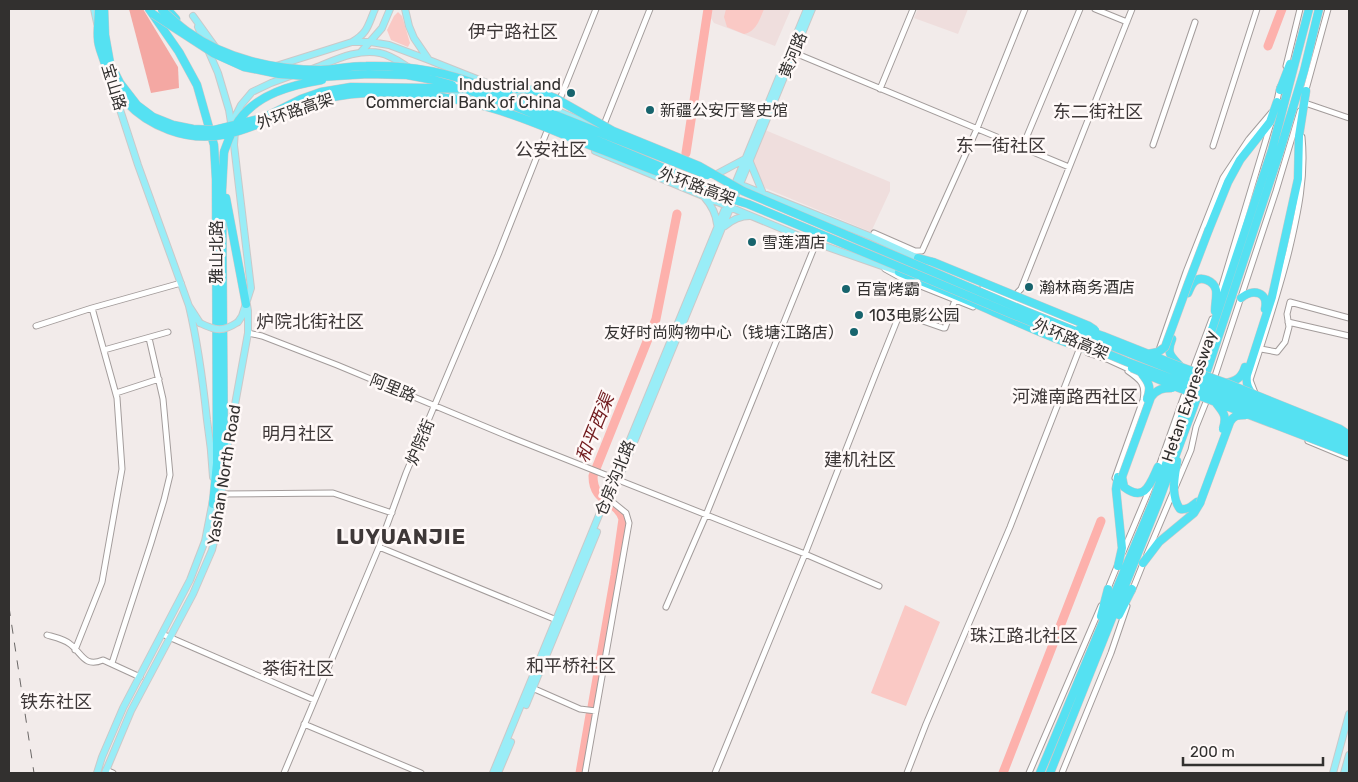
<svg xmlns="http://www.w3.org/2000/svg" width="1358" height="782" font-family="Rubik,'Noto Sans SC',sans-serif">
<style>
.built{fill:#efdedd}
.green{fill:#fac9c5}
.forest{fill:#f4a8a3}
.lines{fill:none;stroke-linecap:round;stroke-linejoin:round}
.river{stroke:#fdb1ac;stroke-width:9}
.minor-casing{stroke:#a39c9b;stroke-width:7}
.major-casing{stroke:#cac9c9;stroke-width:8}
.highway-casing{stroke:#cac9c9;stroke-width:9}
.minor{stroke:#fff;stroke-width:5}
.major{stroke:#99edf7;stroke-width:6}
.highway{stroke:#55e1f2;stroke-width:8}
.rail{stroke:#6b6867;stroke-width:1;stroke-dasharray:9 9;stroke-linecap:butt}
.major-bridge-casing{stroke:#cac9c9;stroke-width:8;stroke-linecap:butt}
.highway-bridge-casing{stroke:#cac9c9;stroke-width:9;stroke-linecap:butt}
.major-bridge{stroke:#99edf7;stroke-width:6}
.highway-bridge{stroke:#55e1f2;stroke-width:8}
.poi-dot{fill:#17646d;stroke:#fff9f8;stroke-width:2}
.labels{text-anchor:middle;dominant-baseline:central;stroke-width:5;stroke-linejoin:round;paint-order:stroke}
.street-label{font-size:16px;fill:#32302f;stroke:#fff9f8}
.poi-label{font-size:16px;fill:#32302f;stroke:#fff9f8;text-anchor:start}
.neighbourhood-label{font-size:18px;fill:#3e3838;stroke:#fff9f8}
.water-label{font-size:18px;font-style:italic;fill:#711a1d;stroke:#fff9f8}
.district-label{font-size:21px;font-weight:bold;letter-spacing:1px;fill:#3e3838;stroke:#fff9f8}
</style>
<rect width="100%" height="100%" fill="#f2ebea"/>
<path class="built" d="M711,9H791L775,46L714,23L709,15Z
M918,9H968L958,34L914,18Z
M765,130L890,182V191L871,232L765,188L752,163Z"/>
<path class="green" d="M726,9H764C760,19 756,32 744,34L727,27L724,17Z
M398,12L402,16L410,43L408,47L391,40L387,30L394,16Z
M905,605L940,622L906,706L871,693Z"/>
<path class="forest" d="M129,9H143L178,67L179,88L151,93Z"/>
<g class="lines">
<path class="river" d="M1268,46L1282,9
M686,153L708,9
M592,707L615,575L623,519C617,499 593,504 593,476L656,319L677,214
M580,773L590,715
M1003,773L1101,521"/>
<defs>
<path id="minor" d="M1095,9L1127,22
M790,51L1069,167
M1286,66L1300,9
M880,89L913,9
M1305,93L1328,9
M1305,103L1349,118
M1276,105L1280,87
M554,114L596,9
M603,127L650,9
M1153,145L1195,22
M1213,146L1257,9
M1022,148L1080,9
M874,233L915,251H922L976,131L1025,9
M885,269L903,279L973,307
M983,287L1081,328
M1218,299L1271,123
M1014,300L1017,293L1021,289L1132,9
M1288,322L1349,336
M36,326L92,308L181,283
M248,333L262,336L337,365L515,439L805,554L879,586
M1261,349L1277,352L1285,342L1289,327L1287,314L1290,302L1349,318
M104,350L168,332
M1159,350L1186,272L1223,178L1249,139L1271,113
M1088,353L1109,360L1133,371
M1192,372L1212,319
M1213,382L1276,191L1300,111
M116,393L159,379
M1265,404L1255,393L1250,380C1264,337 1278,295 1289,251C1298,213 1306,176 1302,137
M1305,420L1335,431
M1308,441L1349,458
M1158,469L1186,390
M1115,478L1143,400C1146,384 1141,380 1128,371
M222,494L333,493L392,513
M379,547L559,621
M1123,552L1150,488
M1147,554L1191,450L1196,427L1208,397
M1107,591L1118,564
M1132,591L1144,561
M666,607L706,515L816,243
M162,634L314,700
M47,635C54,637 64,639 70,644C82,653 84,668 103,660L140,677
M75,650L102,582L122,469L117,398L92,308
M112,663L151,543L164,500L170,475L163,399L149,338
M530,687L580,709L596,711
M304,724L421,773
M106,770L113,773
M284,773L379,547L406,473L498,255L549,126
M585,773L629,523L626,513L610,500
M715,773L805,554L876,373L900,313L943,328H945L955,300
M907,773L926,724L1010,527L1079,350
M1029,773L1101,606
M1062,773L1111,653L1127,606"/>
<path id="major" d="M94,9L97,23
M405,9L409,26L414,38L429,60L555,110L606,131
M193,16L216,48
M198,27L218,73L229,110L232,129
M353,42H371L389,45L429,60
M361,52L382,28L390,9
M276,66L352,42C368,33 368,25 375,9
M312,69C333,61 358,48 380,53C390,55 400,62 408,67
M113,88L138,165L189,306L200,323
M448,89L480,103
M595,151L816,243L899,272
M750,162L764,196
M715,175L745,159
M739,184L872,237L918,258
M705,198C712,206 716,214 717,224
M725,226C732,220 741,216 750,216
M189,306C198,344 203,382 207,420C210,439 212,458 213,477
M238,322L242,316L251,288L234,145L236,115L241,105L252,92L271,83L293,75
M623,469L812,9
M526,705L597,532
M97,773L102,757L123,708L190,580L205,541L213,500
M105,773L131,711L193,594L212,550L220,516L224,465L248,333V311L247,305
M493,773L807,9
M498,773L511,742
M1333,773L1349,714
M1344,773L1349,755"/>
<path id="highway" d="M149,9L179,52L197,85L214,145L216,179L217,463L213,504
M167,9L176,19
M1280,90L1290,64
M224,152L222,190L224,465
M226,198L246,304
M1209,229L1228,182L1240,160L1270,122L1277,102
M918,258L933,262
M899,272C930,285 963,298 994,312C1027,326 1059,342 1094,351
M1188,293C1190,289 1191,285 1194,282C1201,275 1214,281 1216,290C1217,297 1215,304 1215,311
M1241,298C1253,288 1269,292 1265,309
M1172,339C1166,354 1171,356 1181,367
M1196,377L1272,150L1309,9
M1226,383C1237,381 1242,377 1245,367
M1252,393C1247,388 1246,382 1247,375L1272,297L1298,179L1299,136L1306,91
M1177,461C1175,477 1170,495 1180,509C1187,510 1191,507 1197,502
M1122,477L1124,487C1145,503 1150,484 1158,467
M1143,563L1159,542L1194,513L1200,503
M1118,566L1122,548L1116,489L1118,477
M1119,615L1132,589
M1101,616L1108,589
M1040,773L1153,502L1192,388
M1050,773L1158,503L1208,368L1279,154L1304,71L1319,9"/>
</defs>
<use href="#minor" class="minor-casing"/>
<use href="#major" class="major-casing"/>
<use href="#highway" class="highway-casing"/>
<use href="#minor" class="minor"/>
<use href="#major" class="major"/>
<use href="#highway" class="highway"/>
<path class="rail" d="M9,607L34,773"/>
<defs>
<path id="major-bridge" d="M200,323C216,331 223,332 238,322"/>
<path id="highway-bridge" d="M99,9C99,19 97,29 98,39C98,45 101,52 103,58C113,94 134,117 169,130C220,149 258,123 304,105C324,98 345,94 367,93C408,91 452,97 491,108C523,117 554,131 584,143C639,164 693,187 748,204L1127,362L1246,406L1349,447
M104,9L105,35L110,63L120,83L137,105L153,117L173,125L193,129L214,130L263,118L301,99L321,92L351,87L520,89L533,90L555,98L613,131L699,166L743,191L1025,311L1349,441
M162,10C170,17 179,26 188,32C225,59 275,70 321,70C336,69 351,66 366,66C406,65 445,71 481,86
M153,14L213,53L244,67L279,74L321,77L368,74L407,75L434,80L452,85
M492,90L707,175
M470,91L517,107L673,172
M224,152C228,141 232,129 239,120C258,94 291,85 322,80
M933,262L1089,326L1095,330
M1080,328L1103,336L1181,367L1226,383L1340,429L1349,435
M1148,354L1158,352L1165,347L1188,284L1209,229
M1132,368L1179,388L1349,453
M1142,374C1150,384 1151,388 1147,399
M1216,403C1224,413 1227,416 1223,429
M1122,477L1151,397C1157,389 1163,388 1172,388
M1200,503L1230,422C1234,415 1238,415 1246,415"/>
</defs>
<use href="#major-bridge" class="major-bridge-casing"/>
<use href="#highway-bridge" class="highway-bridge-casing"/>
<use href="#major-bridge" class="major-bridge"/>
<use href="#highway-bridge" class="highway-bridge"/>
</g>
<g class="poi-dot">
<circle cx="571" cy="93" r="5"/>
<circle cx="650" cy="110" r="5"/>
<circle cx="752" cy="242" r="5"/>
<circle cx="1029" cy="287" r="5"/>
<circle cx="846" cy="289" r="5"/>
<circle cx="859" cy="315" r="5"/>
<circle cx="854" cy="332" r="5"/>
</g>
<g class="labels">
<g class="street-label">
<text transform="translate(793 55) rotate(-68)">黄河路</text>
<text transform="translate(114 87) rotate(73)">宝山路</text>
<text transform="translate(295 111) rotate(-19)">外环路高架</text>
<text transform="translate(697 186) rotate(20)">外环路高架</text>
<text transform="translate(216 252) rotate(-90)">雅山北路</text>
<text transform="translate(1071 339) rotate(23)">外环路高架</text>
<text transform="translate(393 388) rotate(22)">阿里路</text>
<text transform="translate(1189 396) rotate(-71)">Hetan Expressway</text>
<text transform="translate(420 442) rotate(-67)">炉院街</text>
<text transform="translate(224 475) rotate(-81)">Yashan North Road</text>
<text transform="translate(615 478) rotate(-68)">仓房沟北路</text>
</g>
<g class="poi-label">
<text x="561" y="84" text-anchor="end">Industrial and<tspan x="561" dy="18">Commercial Bank of China</tspan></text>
<text x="660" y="110">新疆公安厅警史馆</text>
<text x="762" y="242">雪莲酒店</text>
<text x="1039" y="287">瀚林商务酒店</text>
<text x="856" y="289">百富烤霸</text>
<text x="869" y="315">103电影公园</text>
<text x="844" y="332" text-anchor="end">友好时尚购物中心（钱塘江路店）</text>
</g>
<g class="neighbourhood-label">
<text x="513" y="32">伊宁路社区</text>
<text x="1098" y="112">东二街社区</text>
<text x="1001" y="146">东一街社区</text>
<text x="551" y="150">公安社区</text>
<text x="310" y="322">炉院北街社区</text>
<text x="1075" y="397">河滩南路西社区</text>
<text x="298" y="434">明月社区</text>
<text x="860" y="460">建机社区</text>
<text x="1024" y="636">珠江路北社区</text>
<text x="571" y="666">和平桥社区</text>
<text x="298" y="669">茶街社区</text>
<text x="56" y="702">铁东社区</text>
</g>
<g class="water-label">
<text transform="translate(595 428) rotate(-68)">和平西渠</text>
</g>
<g class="district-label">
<text x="401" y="536">LUYUANJIE</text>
</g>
</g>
<rect width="1358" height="782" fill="none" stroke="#32302f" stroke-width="20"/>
<path d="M1183 757v8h140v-8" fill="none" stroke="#32302f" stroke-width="2.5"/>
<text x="1190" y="757" font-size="15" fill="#32302f" stroke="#fff9f8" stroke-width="4" paint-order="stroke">200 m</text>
</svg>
